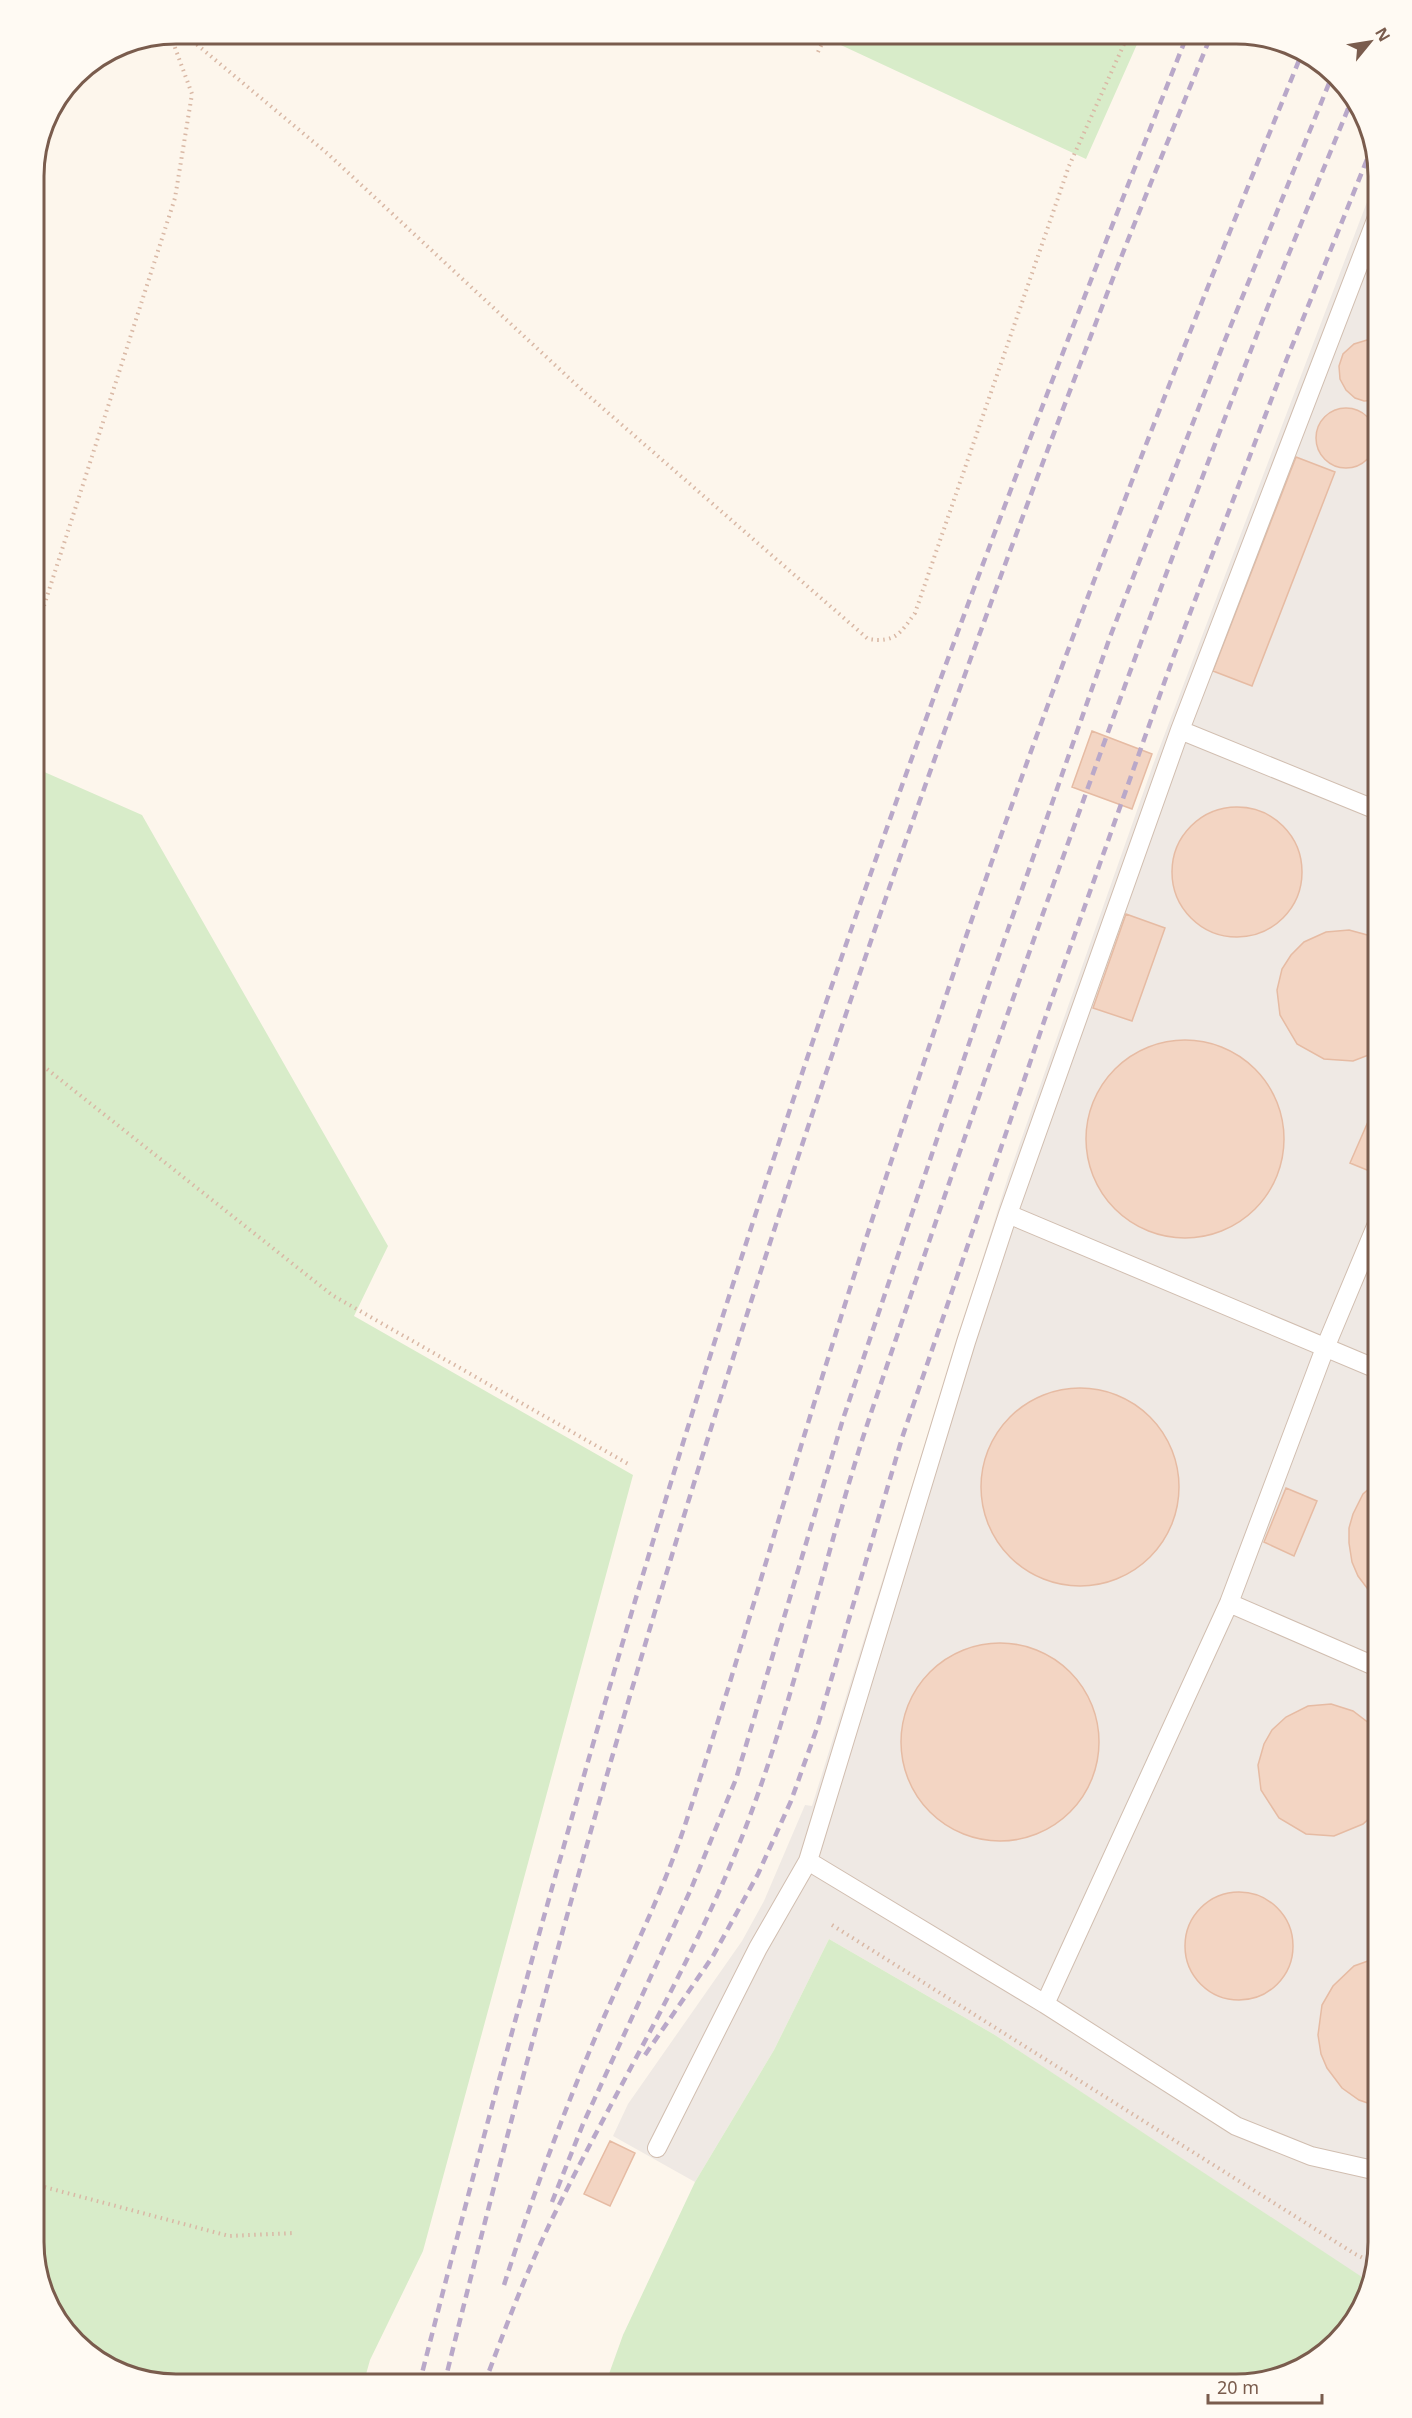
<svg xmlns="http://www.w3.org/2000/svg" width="1412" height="2418" font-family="'Noto Sans',sans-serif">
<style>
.industrial{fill:#efe9e4}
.green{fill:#d8ecc9}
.building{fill:#f3d5c3;stroke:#e6bba3;stroke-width:1.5}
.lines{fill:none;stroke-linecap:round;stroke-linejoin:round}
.lane-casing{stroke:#d1beb0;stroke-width:20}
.path{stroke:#d9b8a5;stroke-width:4;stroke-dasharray:1.5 4.5;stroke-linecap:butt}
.lane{stroke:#fff;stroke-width:18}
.rail{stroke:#b9a8c9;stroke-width:4.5;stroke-dasharray:9 6;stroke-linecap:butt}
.rim{fill:none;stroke:#7a5c4d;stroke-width:3}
</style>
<rect width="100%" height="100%" fill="#fdf6ec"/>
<path class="industrial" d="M1378,173L1379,2242L1367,2281L995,2035L829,1939L774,2050L695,2182L613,2136L628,2104L742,1941L764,1901L805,1805L812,1806L1008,1177L1153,765Z"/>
<path class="green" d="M815,33H1142L1086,159Z
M33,767L142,815L388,1246L354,1316L633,1475L423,2251L370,2360L363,2385H167L96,2361L48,2305L33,2242Z
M829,1939L995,2035L1365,2279L1367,2282L1355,2321L1299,2370L1236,2385H605L623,2335L695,2182L774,2050Z"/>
<path class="building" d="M1367,340L1379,341V399L1377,400L1364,401L1355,398L1346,390L1340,379L1339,366L1343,354L1354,344Z
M1316 438a30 30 0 1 1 60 0a30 30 0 1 1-60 0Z
M1296,457L1335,472L1252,686L1213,671Z
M1379,607V606V683L1372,664L1370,644L1374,620Z
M1092,731L1152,754L1132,809L1072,787Z
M1172 872a65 65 0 1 1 130 0a65 65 0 1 1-130 0Z
M1126,914L1165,928L1132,1021L1093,1008Z
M1349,930L1371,936L1379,942V1051L1353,1061L1324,1059L1297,1044L1280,1015L1277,990L1282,969L1291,955L1304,942L1326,932Z
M1086 1139a99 99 0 1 1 198 0a99 99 0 1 1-198 0Z
M1374,1108L1379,1110V1175L1350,1163Z
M981 1487a99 99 0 1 1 198 0a99 99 0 1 1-198 0Z
M1379,1480V1600L1373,1596L1358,1576L1352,1562L1349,1543V1528L1353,1514L1363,1494Z
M1286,1488L1317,1501L1294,1556L1264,1542Z
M901 1742a99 99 0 1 1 198 0a99 99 0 1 1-198 0Z
M1331,1704L1353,1711L1374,1727L1379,1735V1806L1377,1811L1363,1824L1334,1836L1306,1834L1279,1818L1261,1790L1258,1765L1264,1744L1272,1730L1286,1717L1308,1706Z
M1185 1946a54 54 0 1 1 108 0a54 54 0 1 1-108 0Z
M1379,1957V2107L1359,2100L1342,2088L1327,2068L1321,2054L1318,2035L1322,2005L1333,1986L1354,1966Z
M610,2141L635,2153L610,2206L584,2194Z"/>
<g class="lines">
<defs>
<path id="lane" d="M1180,730L1379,811
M1008,1214L1379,1370
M1229,1603L1379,1668
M808,1861L1045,2004L1236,2126L1311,2156L1373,2170L1379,2169
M1045,2004L1229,1603L1325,1348L1379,1219
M657,2148L758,1948L808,1861L966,1342L1008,1214L1180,730L1379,212"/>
</defs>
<use href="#lane" class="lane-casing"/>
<path class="path" d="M183,33L328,154L583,391L868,639C895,643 900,634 915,613L1069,166L1129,33
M818,52L827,33
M33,640L175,198L192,94L170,34
M33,1058L332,1295L630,1465
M832,1925L1355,2254L1373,2263
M33,2184L229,2236L294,2233
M1354,2322L1355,2320"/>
<use href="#lane" class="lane"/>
<path class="rail" d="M645,2055L713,1956L758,1874L791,1801L817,1728L902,1438L1050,1004L1173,658L1286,361L1372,147
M552,2202L583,2124L691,1889L736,1779L843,1419L989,984L1110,637L1225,340L1332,76
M504,2285C533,2194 566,2105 604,2017C633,1951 665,1887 687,1819C730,1687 768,1553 809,1420C854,1272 903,1125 952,978C1057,665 1178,358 1302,53
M419,2385C544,1895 685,1408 851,930C956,628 1070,330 1188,33
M444,2385C618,1676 843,980 1105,299C1139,210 1176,122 1212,33
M484,2385C507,2323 530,2262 560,2203C626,2071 704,1944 754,1805C800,1678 827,1545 870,1416C990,1059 1115,702 1251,350C1283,266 1318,183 1352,99"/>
</g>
<path d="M0 0H1412V2418H0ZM176 44H1236A132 132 0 0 1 1368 176V2242A132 132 0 0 1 1236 2374H176A132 132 0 0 1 44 2242V176A132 132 0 0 1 176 44Z" fill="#fffaf3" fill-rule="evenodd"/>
<path class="rim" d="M176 44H1236A132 132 0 0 1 1368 176V2242A132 132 0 0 1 1236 2374H176A132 132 0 0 1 44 2242V176A132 132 0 0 1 176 44Z"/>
<g transform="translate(1370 42) rotate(60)" stroke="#fffaf3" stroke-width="4.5" paint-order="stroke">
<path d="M0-4.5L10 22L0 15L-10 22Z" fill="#7a5c4d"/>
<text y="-9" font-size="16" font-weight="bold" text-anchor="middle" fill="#7a5c4d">N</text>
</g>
<path d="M1208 2394v9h114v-9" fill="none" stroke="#7a5c4d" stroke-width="3"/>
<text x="1217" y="2394" font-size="18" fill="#7a5c4d" stroke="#fffaf3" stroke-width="4.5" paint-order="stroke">20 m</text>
</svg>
